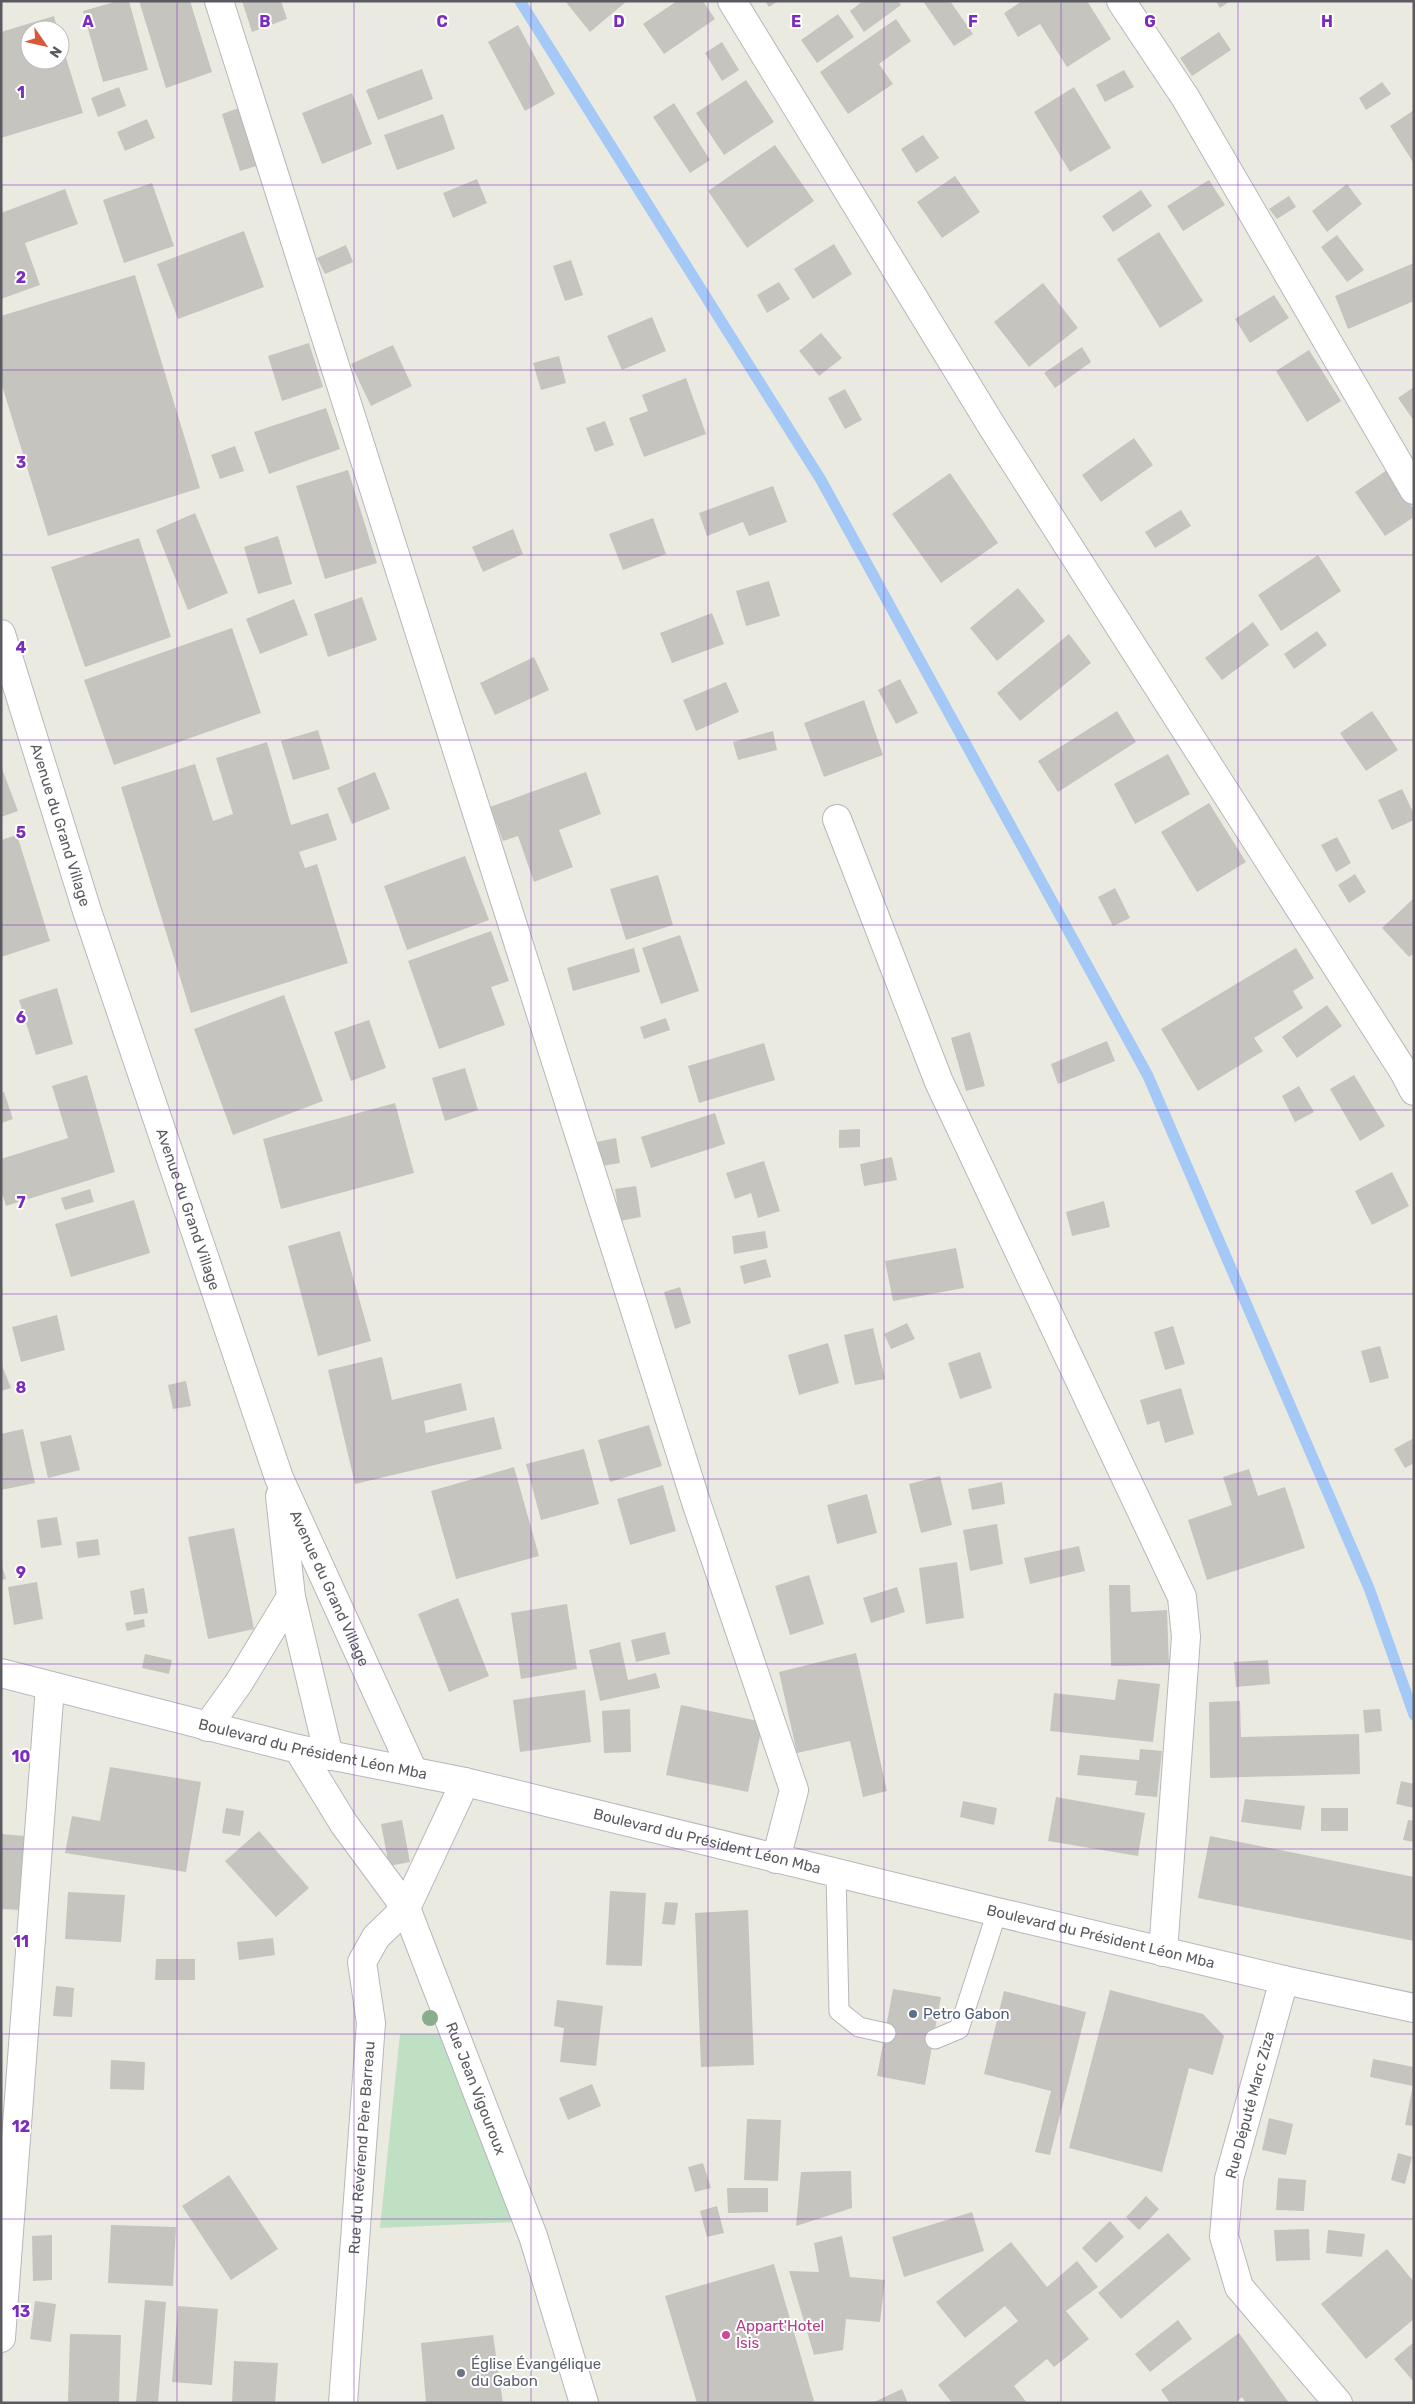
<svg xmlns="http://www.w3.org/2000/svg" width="1415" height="2404" font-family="Rubik,sans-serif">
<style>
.green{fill:#bfe0c3}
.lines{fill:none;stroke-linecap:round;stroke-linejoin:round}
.stream{stroke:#a5c9f6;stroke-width:11}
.building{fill:#c6c4be}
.service-casing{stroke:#b6b7bc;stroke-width:21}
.minor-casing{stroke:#b6b7bc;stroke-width:30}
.tertiary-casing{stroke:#b6b7bc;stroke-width:30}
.service{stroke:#fff;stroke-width:19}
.minor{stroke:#fff;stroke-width:28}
.tertiary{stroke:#fff;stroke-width:28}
.tree{fill:#8aae8c}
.grid{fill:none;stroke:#7b2cbf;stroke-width:1;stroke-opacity:0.55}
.service-dot{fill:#5c6f8a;stroke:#fff;stroke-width:2}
.hotel-dot{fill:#d1479c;stroke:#fff;stroke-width:2}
.worship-dot{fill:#6b7280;stroke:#fff;stroke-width:2}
.labels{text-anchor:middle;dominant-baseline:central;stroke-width:4;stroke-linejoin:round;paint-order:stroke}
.street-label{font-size:15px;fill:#595b60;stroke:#fff}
.service-label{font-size:15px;fill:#4e5e75;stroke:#fff;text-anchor:start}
.hotel-label{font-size:15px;fill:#b23c85;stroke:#fff;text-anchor:start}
.worship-label{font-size:15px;fill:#5b616d;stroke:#fff;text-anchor:start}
.grid-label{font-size:16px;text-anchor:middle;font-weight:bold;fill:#7b2cbf;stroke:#fff;stroke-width:4;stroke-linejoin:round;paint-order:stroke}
</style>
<rect width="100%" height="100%" fill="#ebeae1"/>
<path class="green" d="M400,2034H455L516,2222L380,2228Z"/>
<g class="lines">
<path class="stream" d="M520,1L821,480L1148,1076L1369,1588L1414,1715"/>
</g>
<path class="building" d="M118,1H129L148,70L103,82L83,11Z
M139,1H190L212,72L166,88Z
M242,1H281L287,19L252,32Z
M565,1H627L590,32Z
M677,1H703L715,19L664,54L643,24Z
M765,1H778L769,7Z
M863,1H898L901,5L864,32L850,11Z
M923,1H950L973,34L954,46Z
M1022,1H1087L1111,39L1067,67L1040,24L1018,37L1004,13Z
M1216,1H1230L1220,8Z
M838,14L854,37L817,63L801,40Z
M54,16L58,30H30V60H60V38L83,113L1,138V32Z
M896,19L911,41L879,64L893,84L848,114L820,72Z
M518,25L555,94L525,111L488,42Z
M1219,32L1231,50L1192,76L1180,58Z
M722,42L739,70L722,81L705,53Z
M422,69L433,99L378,120L366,90Z
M1124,70L1134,87L1105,102L1096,85Z
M746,80L774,122L724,155L696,113Z
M1382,82L1391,94L1366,110L1359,98Z
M119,87L126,106L98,117L91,98Z
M1074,87L1111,148L1070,172L1034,112Z
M352,93L372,144L322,164L302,113Z
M674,103L710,160L690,173L653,117Z
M239,108L257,166L240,171L222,114Z
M1414,110V161L1413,162L1390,126Z
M443,114L455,149L397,170L384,135Z
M147,119L155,138L125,151L117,132Z
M923,135L939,158L916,173L901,149Z
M775,145L814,201L747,248L708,191Z
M955,176L980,212L942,238L917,202Z
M477,179L487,203L453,218L443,193Z
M1209,180L1225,205L1183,231L1167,206Z
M152,183L174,246L124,263L103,200Z
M1347,184L1362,204L1327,232L1312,211Z
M65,189L78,224L25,243L40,285L1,299V213Z
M1141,190L1152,206L1113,232L1102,216Z
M1289,196L1296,207L1277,219L1269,209Z
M244,231L264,287L178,319L157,264Z
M1159,232L1203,301L1160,328L1117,259Z
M1337,235L1364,270L1347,282L1321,247Z
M834,244L852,274L813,299L794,269Z
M346,245L353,262L325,274L317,258Z
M571,260L583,295L565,301L553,266Z
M1414,263V301L1348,329L1335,296Z
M135,275L200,488L48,536L1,382V316Z
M779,282L790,299L767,313L757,295Z
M1043,283L1078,328L1029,367L994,322Z
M1274,295L1289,318L1250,343L1235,319Z
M652,317L666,351L622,370L607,336Z
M821,333L842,358L819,376L799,351Z
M309,343L323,387L282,401L268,356Z
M393,345L412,386L371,406L351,364Z
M1082,347L1091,362L1055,388L1044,373Z
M1309,350L1341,401L1307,422L1276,371Z
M559,356L566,383L541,390L533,363Z
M686,378L706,434L644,457L629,418L648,411L642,395Z
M1414,387V421L1398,398Z
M845,389L862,420L845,429L828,398Z
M326,408L340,449L269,474L254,432Z
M605,421L614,445L595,452L586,428Z
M1134,438L1153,465L1101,502L1082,475Z
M235,446L244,471L220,479L211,455Z
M348,470L377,563L325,579L296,486Z
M1387,470L1414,510V517L1385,536L1355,492Z
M950,473L998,543L941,583L892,514Z
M773,486L787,522L749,536L743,522L707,536L699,513Z
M1181,510L1191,526L1155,548L1145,532Z
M195,513L228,593L188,610L156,530Z
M653,518L666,554L623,570L609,534Z
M513,529L523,554L483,572L472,547Z
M278,536L292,584L258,594L244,547Z
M139,538L171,637L85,667L51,567Z
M1318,555L1341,591L1281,631L1258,595Z
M769,581L780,616L746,626L736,591Z
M1018,588L1045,621L997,661L970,628Z
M362,597L377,640L328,657L314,614Z
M294,599L308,635L260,654L246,619Z
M712,613L724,644L672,663L660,633Z
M1253,622L1269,645L1222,680L1205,658Z
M232,628L261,713L114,765L84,680Z
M1317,631L1327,645L1294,669L1284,654Z
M1069,634L1091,663L1020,721L997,693Z
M534,657L549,690L495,715L480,683Z
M900,679L918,713L896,724L878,690Z
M726,682L739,712L696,731L683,700Z
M864,700L883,755L824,777L804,723Z
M1117,711L1136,742L1058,792L1038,761Z
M1372,711L1398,750L1366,771L1340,733Z
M318,730L330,769L293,780L281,741Z
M773,731L777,750L738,760L733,742Z
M267,742L291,825L328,813L337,840L299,852L305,868L317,864L348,963L191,1013L121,787L195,764L213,821L233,814L216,758Z
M1168,754L1190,794L1135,824L1114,784Z
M1,766L18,811L1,817Z
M375,772L390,809L352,824L337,788Z
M586,772L601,814L559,830L573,867L534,882L518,836L503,841L490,807Z
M1402,789L1414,814V820L1392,830L1378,800Z
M1209,803L1246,862L1197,892L1161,832Z
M17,835L50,941L1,957V840Z
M1337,837L1351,863L1336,872L1321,845Z
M465,856L489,920L407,950L384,886Z
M1355,874L1366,892L1349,903L1338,885Z
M658,875L673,925L626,940L610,889Z
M1115,888L1130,918L1113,926L1098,897Z
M1414,898V953L1409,957L1382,928Z
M491,931L509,981L491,987L505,1025L439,1049L408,961Z
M680,935L699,991L661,1004L642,948Z
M634,948L640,972L573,991L567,968Z
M1296,948L1314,978L1293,991L1303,1008L1254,1038L1263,1051L1198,1091L1161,1029Z
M57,988L73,1044L36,1055L19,1000Z
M284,995L323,1101L233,1135L194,1029Z
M1327,1005L1342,1026L1297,1058L1282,1037Z
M666,1018L670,1030L644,1039L640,1027Z
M369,1020L386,1068L351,1081L334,1032Z
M970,1032L985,1086L966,1091L951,1038Z
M1107,1041L1115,1061L1058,1084L1051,1064Z
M764,1043L775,1080L699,1103L688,1066Z
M465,1068L478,1110L445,1121L432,1078Z
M87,1075L115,1172L6,1206L1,1190V1159L68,1138L52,1086Z
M1354,1075L1385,1126L1360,1141L1330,1089Z
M1299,1086L1314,1112L1295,1122L1282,1096Z
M4,1092L13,1119L1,1123V1093Z
M395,1103L414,1173L281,1209L263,1139Z
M715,1113L725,1144L651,1168L641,1137Z
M860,1129V1147L839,1148V1130Z
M616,1138L620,1163L602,1166L597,1142Z
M892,1157L897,1180L864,1186L860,1164Z
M764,1161L780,1211L758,1218L751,1193L735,1199L726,1173Z
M1392,1172L1409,1206L1372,1225L1355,1191Z
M636,1186L641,1217L620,1221L615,1189Z
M90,1189L94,1202L65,1210L61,1198Z
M134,1200L150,1253L71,1277L55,1224Z
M1104,1201L1110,1227L1072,1236L1066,1212Z
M340,1231L371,1341L318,1356L288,1246Z
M765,1231L768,1248L734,1254L732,1236Z
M956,1248L964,1288L893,1301L885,1261Z
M766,1259L771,1277L744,1284L740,1266Z
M680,1287L691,1323L675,1329L664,1292Z
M57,1315L65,1350L21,1362L12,1327Z
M907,1323L915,1339L891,1349L884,1334Z
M1173,1326L1185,1364L1165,1370L1154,1332Z
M873,1328L885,1379L855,1385L844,1335Z
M828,1343L839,1383L799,1395L788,1355Z
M1380,1346L1389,1378L1370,1383L1361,1351Z
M980,1352L992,1388L960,1399L948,1363Z
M382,1357L392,1400L461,1383L467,1410L424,1421L426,1433L494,1417L502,1449L355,1484L328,1370Z
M1,1363L11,1388L1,1391Z
M186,1381L191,1406L173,1409L168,1385Z
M1181,1388L1194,1434L1165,1443L1159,1421L1147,1425L1140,1400Z
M649,1425L662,1466L610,1482L598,1440Z
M23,1429L35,1483L1,1490V1434Z
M71,1435L80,1470L48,1478L40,1442Z
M1414,1438V1463L1405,1468L1394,1449Z
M584,1449L599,1504L541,1520L526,1464Z
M514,1467L539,1556L456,1579L431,1491Z
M1249,1469L1258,1496L1285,1487L1305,1548L1207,1580L1188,1520L1232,1505L1223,1477Z
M940,1476L952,1525L921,1533L909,1484Z
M1002,1482L1005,1504L972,1510L968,1489Z
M663,1485L676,1531L630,1545L617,1499Z
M867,1494L877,1533L837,1544L827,1505Z
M57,1517L62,1545L41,1548L37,1520Z
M997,1524L1003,1564L970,1571L963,1530Z
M234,1528L254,1629L208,1639L188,1537Z
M98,1539L100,1555L78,1558L76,1542Z
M1079,1546L1085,1571L1030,1584L1024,1558Z
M957,1562L964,1618L926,1624L919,1568Z
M1,1563L6,1579L1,1580Z
M809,1575L824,1624L790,1635L775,1586Z
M37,1582L43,1619L14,1625L8,1587Z
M1109,1585H1130L1131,1612L1167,1610L1169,1665L1111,1666Z
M897,1587L905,1612L871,1623L863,1598Z
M144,1588L148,1613L134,1615L130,1591Z
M458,1598L489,1676L449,1692L418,1614Z
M567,1604L577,1669L521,1679L511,1613Z
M144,1619L145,1627L127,1631L125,1623Z
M665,1632L670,1654L636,1662L631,1640Z
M620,1642L628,1680L656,1673L660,1688L600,1701L589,1650Z
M856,1653L887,1791L863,1797L850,1741L797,1753L779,1672Z
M145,1654L172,1660L169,1674L142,1668Z
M1268,1660L1270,1684L1236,1687L1234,1662Z
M1118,1679L1160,1684L1153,1742L1050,1731L1054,1693L1115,1700Z
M585,1690L591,1742L520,1752L513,1700Z
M1240,1701L1241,1737L1359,1734L1360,1774L1210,1778L1209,1702Z
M681,1705L763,1722L748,1792L666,1775Z
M630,1709L631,1752L604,1753L602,1711Z
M1380,1709L1382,1731L1365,1733L1363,1710Z
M1140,1749L1162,1751L1157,1797L1135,1795L1137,1781L1077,1775L1080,1755L1139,1760Z
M110,1767L201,1782L186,1872L65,1853L72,1816L100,1821Z
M1401,1781L1414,1784V1808L1396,1804Z
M1056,1797L1145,1813L1138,1856L1048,1841Z
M1245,1799L1305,1806L1301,1830L1241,1822Z
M963,1801L997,1808L994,1825L960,1817Z
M226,1808L244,1811L240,1836L222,1833Z
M1321,1808H1348V1831H1321Z
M402,1820L410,1862L389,1866L381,1824Z
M1408,1820L1414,1821V1842L1403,1840Z
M259,1831L309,1888L276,1917L225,1861Z
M1,1834L26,1836L21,1910L1,1909Z
M1210,1836L1414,1877V1941L1198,1898Z
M610,1891L646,1893L642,1966L606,1965Z
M68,1892L125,1895L121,1942L65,1939Z
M665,1902L678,1903L675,1925L662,1924Z
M748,1910L754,2065L701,2067L695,1913Z
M273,1938L275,1955L239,1960L237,1942Z
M156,1959H195V1980H155Z
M56,1986L74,1988L72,2017L53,2016Z
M893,1989L941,1997L925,2085L877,2076Z
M1110,1990L1203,2014L1224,2036L1213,2075L1189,2068L1162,2172L1069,2148Z
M1004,1991L1086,2012L1050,2155L1035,2152L1051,2091L984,2074Z
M557,2000L603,2006L596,2066L560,2062L564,2028L554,2026Z
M1373,2059L1414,2067L1413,2086L1370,2077Z
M111,2060L145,2062L144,2090L110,2089Z
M592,2084L601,2106L568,2120L559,2098Z
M1413,2085H1414V2126L1405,2125Z
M1269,2118L1293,2124L1286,2155L1262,2150Z
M747,2119L781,2120L778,2181L744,2180Z
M1398,2153L1412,2157L1405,2184L1391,2180Z
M703,2163L711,2188L695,2192L688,2167Z
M851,2171L852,2208L796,2226L801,2172Z
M229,2175L278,2249L231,2280L182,2206Z
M1278,2178L1306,2180L1304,2211L1276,2210Z
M727,2188H768V2212L728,2213Z
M1146,2196L1159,2209L1139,2230L1126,2217Z
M717,2206L724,2233L707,2237L700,2211Z
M972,2212L984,2251L904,2277L892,2237Z
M1110,2221L1124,2237L1096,2263L1082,2248Z
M111,2225L176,2227L173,2286L108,2283Z
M1309,2229L1310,2260L1276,2261L1274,2230Z
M1328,2230L1365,2234L1362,2257L1326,2253Z
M1168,2233L1191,2259L1121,2319L1098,2293Z
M52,2235V2280L33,2281L32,2236Z
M842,2236L850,2277L885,2280L880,2322L846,2319L843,2350L814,2355L789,2271L819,2272L814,2243Z
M1011,2242L1047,2287L1077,2261L1098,2287L1066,2311L1089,2339L1054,2367L1047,2359L1014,2386L1027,2403H952L938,2385L1018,2321L1005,2306L965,2338L936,2302Z
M1387,2249L1414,2282V2319L1366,2359L1321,2304Z
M774,2264L814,2401L808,2403H697L665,2296Z
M145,2300L166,2302L158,2403H136Z
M35,2301L56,2304L51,2342L30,2339Z
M178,2306L218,2309L212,2385L172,2382Z
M1178,2320L1192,2339L1150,2372L1135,2354Z
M1239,2333L1289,2403H1246L1242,2397L1235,2403H1170L1161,2390Z
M70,2334L121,2335L119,2403H68Z
M493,2335L503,2403H426L421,2343Z
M1414,2342V2382L1394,2359Z
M234,2361L278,2363L275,2403H232Z
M902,2389L908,2403H872Z"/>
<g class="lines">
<defs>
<path id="service" d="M836,1873L839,2011L859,2027L886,2033
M935,2039L959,2029L997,1912"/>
<g id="minor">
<path d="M219,1L697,1505L794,1790L776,1859"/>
<path d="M732,1L993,428L1404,1072L1414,1091"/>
<path d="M1121,1L1185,97L1414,490"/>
<path d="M837,819L939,1082L1182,1597L1186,1637L1163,1952"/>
<path d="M1284,1980L1229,2179L1224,2236L1239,2287L1338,2403"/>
<path d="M1,2338L50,1686"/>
<path id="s1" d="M343,2403L371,2023L362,1962L376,1937L406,1908"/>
</g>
<g id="tertiary">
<path id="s2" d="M1,634L87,911L279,1478L413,1771"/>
<path d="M280,1496L291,1597L329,1756"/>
<path id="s3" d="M1,1673L298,1749L465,1782L997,1912L1284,1980L1414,2008"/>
<path d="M207,1727L238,1684L291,1597"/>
<path id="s4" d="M298,1749L344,1824L406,1908L533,2236L584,2403"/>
<path d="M406,1908L465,1782"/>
</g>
</defs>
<use href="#service" class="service-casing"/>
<use href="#minor" class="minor-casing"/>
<use href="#tertiary" class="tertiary-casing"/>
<use href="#service" class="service"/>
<use href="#minor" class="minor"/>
<use href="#tertiary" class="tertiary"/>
</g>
<circle class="tree" cx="430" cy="2018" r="8"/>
<path class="grid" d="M177,1V2403M354,1V2403M531,1V2403M708,1V2403M884,1V2403M1061,1V2403M1238,1V2403M1,185H1414M1,370H1414M1,555H1414M1,740H1414M1,925H1414M1,1110H1414M1,1294H1414M1,1479H1414M1,1664H1414M1,1849H1414M1,2034H1414M1,2219H1414"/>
<circle class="service-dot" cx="913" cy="2014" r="5"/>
<circle class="hotel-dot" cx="726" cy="2335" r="5"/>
<circle class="worship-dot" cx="461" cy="2373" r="5"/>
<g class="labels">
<g class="street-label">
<text stroke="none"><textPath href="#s2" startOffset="200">Avenue du Grand Village</textPath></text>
<text stroke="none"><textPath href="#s2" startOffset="605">Avenue du Grand Village</textPath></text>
<text stroke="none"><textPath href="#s2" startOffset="1010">Avenue du Grand Village</textPath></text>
<text stroke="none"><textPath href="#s3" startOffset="321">Boulevard du Président Léon Mba</textPath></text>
<text stroke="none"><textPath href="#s3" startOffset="726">Boulevard du Président Léon Mba</textPath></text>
<text stroke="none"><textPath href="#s3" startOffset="1131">Boulevard du Président Léon Mba</textPath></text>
<text stroke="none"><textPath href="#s4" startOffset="386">Rue Jean Vigouroux</textPath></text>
<text transform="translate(1250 2105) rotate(-75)">Rue Député Marc Ziza</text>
<text stroke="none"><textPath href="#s1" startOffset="256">Rue du Révérend Père Barreau</textPath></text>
</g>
<g class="service-label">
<text x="923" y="2014">Petro Gabon</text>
</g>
<g class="hotel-label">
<text x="736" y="2326">Appart'Hotel<tspan x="736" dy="17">Isis</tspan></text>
</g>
<g class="worship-label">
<text x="471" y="2364">Église Évangélique<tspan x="471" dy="17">du Gabon</tspan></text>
</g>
</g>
<g class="grid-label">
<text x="88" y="27">A</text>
<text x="265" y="27">B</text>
<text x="442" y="27">C</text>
<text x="619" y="27">D</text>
<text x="796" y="27">E</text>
<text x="973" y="27">F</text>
<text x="1150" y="27">G</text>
<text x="1327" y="27">H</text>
<text x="21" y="98">1</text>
<text x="21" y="283">2</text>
<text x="21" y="468">3</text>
<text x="21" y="653">4</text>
<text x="21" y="838">5</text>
<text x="21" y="1023">6</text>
<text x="21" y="1208">7</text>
<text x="21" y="1393">8</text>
<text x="21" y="1578">9</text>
<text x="21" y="1762">10</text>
<text x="21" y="1947">11</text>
<text x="21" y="2132">12</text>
<text x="21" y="2317">13</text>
</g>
<rect width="1415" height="2404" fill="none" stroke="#595b60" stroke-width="5"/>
<g transform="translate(45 45) rotate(124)"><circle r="24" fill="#ffffff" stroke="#bdbdbf"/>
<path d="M0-4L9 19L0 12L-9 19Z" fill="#d8593a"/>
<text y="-8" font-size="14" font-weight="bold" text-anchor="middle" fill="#595b60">N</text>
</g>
</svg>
